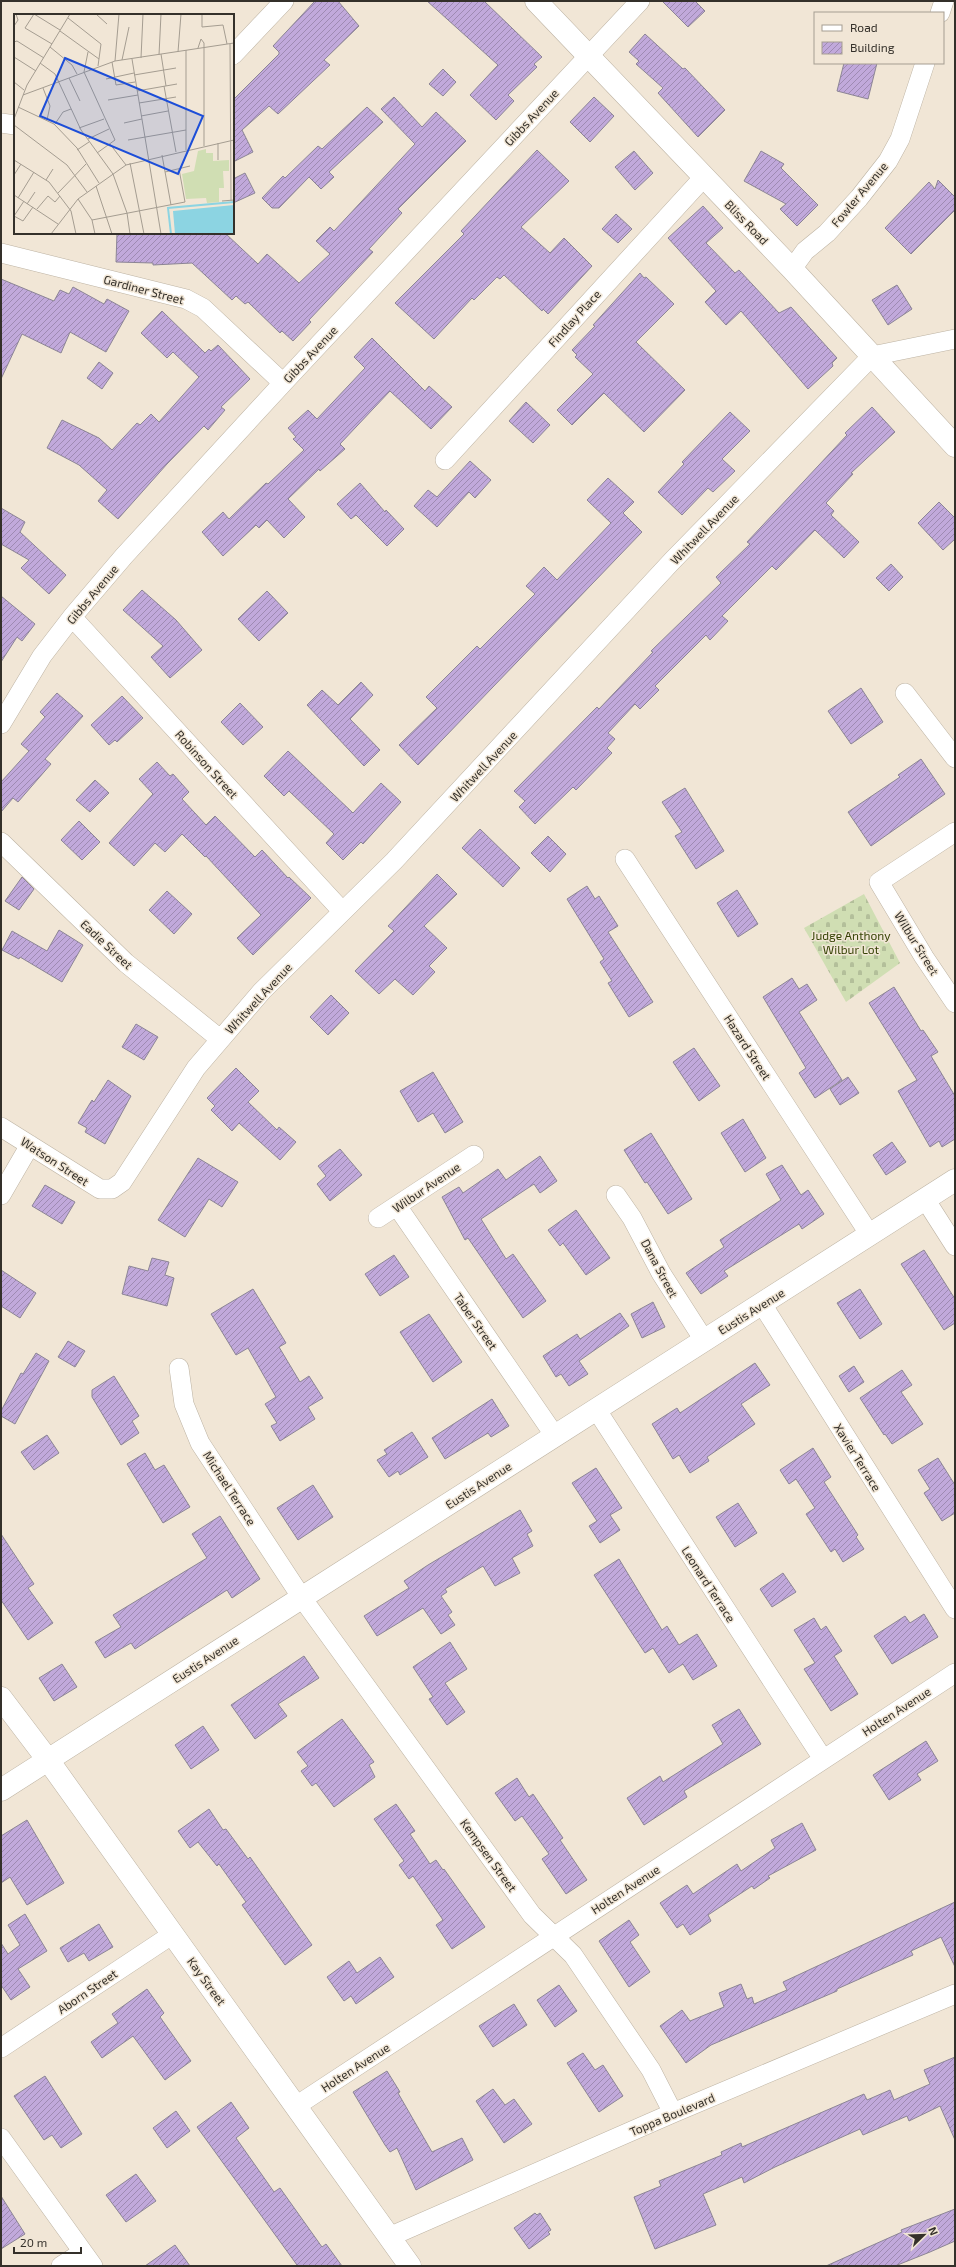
<svg xmlns="http://www.w3.org/2000/svg" width="956" height="2267" font-family="'Exo 2',sans-serif">
<style>
.cemetery{fill:url(#cemetery-stones)}
.building{fill:url(#building-hatch);stroke:#8c8595}
.lines{fill:none;stroke-linecap:round;stroke-linejoin:round}
.minor-casing{stroke:#bdb3a3;stroke-width:20}
.tertiary-casing{stroke:#bdb3a3;stroke-width:23}
.minor{stroke:#fff;stroke-width:19}
.tertiary{stroke:#fff;stroke-width:22}
.labels{text-anchor:middle;dominant-baseline:central;stroke-width:3;stroke-linejoin:round;paint-order:stroke}
.street-label{font-size:12px;fill:#34302a;stroke:#f1e6d6}
.park-label{font-size:12px;fill:#374406;stroke:#f1e6d6}
.inset-river{fill:none;stroke:#8cd4e2;stroke-width:2}
.inset-road{fill:none;stroke:#a59d91;stroke-width:1}
.view{fill:#1d4ed8;fill-opacity:0.15;stroke:#1d4ed8;stroke-width:2}
.inset-edge{fill:none;stroke:#34302a;stroke-width:2}
</style>
<defs>
<pattern id="cemetery-stones" width="16" height="16" patternUnits="userSpaceOnUse"><rect width="16" height="16" fill="#d0deb3"/><path d="M2 7V4a2 2 0 0 1 4 0v3zM10 15v-3a2 2 0 0 1 4 0v3z" fill="#b3bf9a"/></pattern>
<pattern id="building-hatch" width="6" height="6" patternUnits="userSpaceOnUse"><rect width="6" height="6" fill="#c1a9db"/><path d="M-1 1l2-2M0 6l6-6M5 7l2-2" fill="none" stroke="#9e8ab2"/></pattern>
</defs>
<rect width="100%" height="100%" fill="#f1e6d6"/>
<path class="cemetery" d="M864,894L900,963L846,1002L804,928Z"/>
<path class="building" d="M315,1H338L359,26L324,60L330,65L278,114L269,106L242,130L253,152L233,162V100L279,54V52L273,46Z
M427,1H484L542,57L534,64L537,67L508,95L514,101L496,120L470,95L498,65Z
M662,1H695L705,11L688,27Z
M645,34L683,69L685,68L725,110L698,137L658,93L663,88L636,64L639,61L629,52Z
M844,63H877L868,99L837,91Z
M443,69L456,82L443,96L429,84Z
M394,97L422,127L436,112L466,141L398,209L402,213L369,249L373,252L309,320L311,322L293,341L282,331L280,333L248,302L245,304L236,296L232,300L192,263L153,265V263L116,262L117,233H225L258,264L267,254L299,283L330,254L316,241L330,227L334,231L415,144L381,109Z
M594,97L614,116L590,142L570,122Z
M367,107L383,122L329,172L334,177L321,189L309,177L279,208H272L262,198L283,176L285,178L318,146L322,149Z
M537,150L569,181L521,227L550,253L564,238L592,266L548,314L543,309L542,311L504,275L500,279L497,277L474,300L472,298L434,339L395,303L464,234L461,231Z
M634,151L653,173L635,190L615,167Z
M761,151L784,164L781,168L818,205L797,226L780,209L786,204L744,181Z
M245,173L255,193L233,203V179Z
M938,180L955,197V210L911,254L885,228L929,182L935,189Z
M703,206L723,228L706,243L735,273L739,270L779,313L791,307L837,358L832,363L833,366L808,389L741,311L726,325L705,302L716,291L668,238Z
M616,214L632,229L618,243L602,229Z
M640,273L644,278L646,277L674,304L636,342L685,390L644,432L604,393L572,425L557,410L593,374L575,357L577,355L572,350L595,326L593,325Z
M1,279L54,301L60,290L69,294L73,287L104,304L107,299L129,311L106,352L70,332L61,353L22,334L1,379Z
M897,285L912,309L888,325L872,300Z
M162,311L205,353L209,349L211,351L218,345L250,379L221,407L225,410L208,430L204,426L167,464L118,519L98,501L107,490L79,465L47,448L62,420L99,438L112,450L137,423L140,425L151,414L159,422L199,377L173,352L167,358L141,333Z
M372,338L425,391L429,386L452,407L431,429L390,391L340,444L345,449L320,471L319,469L288,499L305,517L284,538L267,520L259,528L256,525L223,556L202,532L223,512L229,519L266,483L268,484L304,450L293,439L296,437L288,428L308,410L317,419L365,368L354,357Z
M99,362L113,373L102,389L87,378Z
M526,402L550,425L533,443L509,421Z
M872,407L895,432L851,473L853,474L826,503L834,511L831,515L859,542L844,558L815,530L776,570L772,566L722,616L728,621L710,640L706,635L655,686L659,690L640,709L635,704L608,733L615,739L607,748L612,753L576,790L573,787L535,824L519,807L525,801L514,791L597,707L599,709L653,652L651,651L721,583L716,577L750,544L747,542L847,435L845,433Z
M730,412L750,431L722,459L735,471L713,492L708,488L682,515L658,492L684,464L682,462Z
M470,461L491,480L475,498L469,492L437,527L414,506L428,490L437,497Z
M608,478L634,502L623,513L642,532L418,765L399,745L437,708L426,697L477,646L480,649L535,594L526,586L544,567L557,580L611,523L587,500Z
M360,483L385,512L386,510L404,529L387,546L356,515L351,519L337,504Z
M939,502L955,518V539L943,550L918,523Z
M1,508L25,522L20,532L66,575L49,594L21,568L29,560L1,544Z
M891,564L903,577L889,591L876,578Z
M142,590L176,620L202,650L170,678L151,657L163,646L123,610Z
M267,591L288,613L259,641L238,619Z
M1,596L35,624L22,641L17,637L1,662Z
M361,682L373,695L350,719L380,750L364,766L307,705L322,690L338,705Z
M861,688L883,722L851,744L828,711Z
M57,693L83,716L45,759L51,764L18,802L13,798L1,812V782L29,751L21,744L45,717L40,712Z
M122,696L143,718L117,742L115,740L109,745L91,725Z
M240,703L263,727L243,745L221,722Z
M288,751L353,813L381,783L401,802L363,844L361,842L343,860L326,843L334,834L289,791L284,796L264,776Z
M921,759L945,794L871,846L848,812L900,777L898,775Z
M157,762L170,776L173,774L189,792L182,799L206,825L215,816L255,857L262,850L288,878L289,877L311,898L253,955L237,938L261,915L206,856L205,857L182,834L165,852L155,843L134,866L109,843L153,794L139,779Z
M95,780L109,793L90,812L76,800Z
M685,788L724,851L696,869L675,836L682,832L662,802Z
M79,821L100,842L82,860L61,840Z
M480,829L520,868L503,887L462,848Z
M548,836L566,854L550,872L531,853Z
M437,874L457,894L424,926L447,948L429,966L435,972L413,995L395,979L379,994L355,971L394,931L388,926Z
M22,877L34,889L19,910L5,901Z
M587,886L595,899L599,896L618,926L608,932L653,1002L629,1017L608,983L612,981L600,962L604,959L567,899Z
M737,890L758,924L738,937L717,903Z
M167,891L192,914L174,934L149,910Z
M59,930L83,945L62,982L20,957L19,959L2,950L12,931L47,951Z
M792,978L799,989L807,984L817,1000L799,1012L842,1080L815,1098L799,1073L806,1068L763,997Z
M894,987L921,1031L923,1030L938,1052L931,1056L955,1096V1139L942,1147L939,1141L930,1147L898,1091L917,1080L869,1003Z
M331,995L349,1013L328,1035L310,1017Z
M136,1024L158,1037L144,1060L122,1047Z
M694,1048L720,1086L699,1101L673,1062Z
M236,1068L259,1091L248,1102L277,1130L279,1127L296,1142L280,1160L239,1123L232,1131L211,1110L215,1106L207,1098Z
M433,1072L463,1122L445,1133L433,1113L418,1122L400,1091Z
M848,1077L859,1093L840,1105L830,1089Z
M108,1080L131,1096L105,1144L85,1132L87,1128L78,1123L92,1100L94,1102Z
M743,1119L766,1158L745,1172L721,1133Z
M651,1133L692,1199L668,1214L647,1182L645,1183L624,1150Z
M892,1142L906,1162L886,1175L873,1155Z
M340,1149L362,1175L330,1201L317,1184L326,1176L318,1166Z
M540,1156L557,1181L540,1193L534,1184L481,1219L506,1259L513,1254L546,1301L523,1318L468,1238L465,1240L442,1197L459,1187L463,1193L498,1169L506,1180Z
M198,1158L238,1182L222,1207L209,1199L185,1237L158,1220Z
M782,1165L801,1195L808,1190L824,1214L802,1229L799,1224L724,1271L728,1276L701,1294L686,1273L724,1247L720,1240L781,1200L766,1174Z
M45,1185L75,1202L62,1224L32,1206Z
M576,1210L610,1258L586,1275L563,1243L560,1246L548,1230Z
M924,1250L955,1299V1323L944,1330L901,1264Z
M394,1255L409,1277L380,1296L365,1274Z
M152,1258L169,1262L165,1275L174,1278L167,1306L122,1294L129,1266L148,1271Z
M1,1270L36,1293L20,1318L1,1306Z
M253,1289L286,1343L279,1347L300,1382L309,1376L323,1398L308,1407L315,1419L280,1441L271,1426L277,1423L265,1404L276,1397L248,1348L236,1355L211,1314Z
M860,1289L882,1324L860,1339L837,1303Z
M653,1302L665,1327L642,1338L631,1314Z
M620,1313L629,1326L579,1361L588,1374L569,1386L561,1374L556,1377L543,1356L577,1334L580,1339Z
M429,1314L462,1362L433,1382L400,1332Z
M68,1341L85,1351L75,1367L58,1357Z
M36,1353L49,1361L15,1424L1,1416V1411L21,1373L23,1374Z
M755,1363L770,1385L741,1404L755,1424L707,1457L709,1461L690,1473L679,1455L673,1459L652,1424L677,1408L680,1413Z
M854,1366L864,1382L849,1392L839,1376Z
M902,1370L912,1385L901,1392L923,1424L892,1444L885,1434L884,1435L860,1398Z
M114,1376L139,1416L132,1421L139,1433L121,1445L92,1397V1390Z
M492,1399L509,1426L491,1437L488,1433L445,1459L432,1438Z
M412,1432L428,1457L400,1475L398,1471L389,1477L377,1460L387,1454L384,1450Z
M47,1435L59,1453L34,1470L21,1452Z
M813,1448L831,1477L824,1482L858,1535L856,1537L864,1549L843,1562L835,1549L831,1552L806,1514L815,1508L796,1479L789,1484L780,1470Z
M145,1453L155,1470L164,1465L190,1507L163,1523L127,1464Z
M938,1458L955,1485V1513L942,1521L924,1493L930,1489L918,1470Z
M596,1468L622,1508L610,1515L620,1530L600,1543L589,1526L597,1521L572,1483Z
M313,1485L333,1517L298,1540L277,1508Z
M738,1503L757,1533L735,1547L716,1517Z
M520,1510L532,1531L527,1534L533,1546L512,1558L520,1573L495,1586L483,1566L445,1589L447,1592L441,1596L452,1612L448,1615L455,1625L441,1634L423,1608L377,1636L364,1616L409,1588L404,1581L428,1565Z
M220,1516L260,1579L232,1598L227,1590L135,1649L131,1643L105,1658L95,1642L121,1627L113,1615L207,1558L192,1534Z
M1,1534L34,1584L28,1588L53,1623L28,1640L1,1600Z
M619,1559L662,1630L667,1626L679,1645L697,1634L717,1666L693,1680L683,1664L669,1673L653,1648L645,1653L594,1575Z
M783,1573L796,1592L772,1607L760,1589Z
M924,1614L938,1637L892,1664L874,1636L905,1616L910,1623Z
M814,1618L821,1630L826,1626L842,1651L834,1656L858,1694L831,1711L804,1669L815,1663L794,1630Z
M450,1642L467,1669L445,1683L465,1712L447,1725L429,1699L433,1697L413,1667Z
M304,1656L319,1678L278,1704L287,1716L255,1739L231,1705Z
M62,1664L77,1687L54,1701L39,1678Z
M739,1709L761,1744L684,1791L687,1797L644,1825L627,1798L660,1776L663,1782L723,1744L712,1725Z
M342,1719L374,1762L369,1765L375,1777L334,1807L316,1783L312,1786L301,1771L308,1766L297,1752Z
M203,1726L219,1750L191,1769L175,1745Z
M926,1741L938,1761L917,1774L921,1780L889,1800L873,1775Z
M517,1778L529,1797L533,1794L563,1838L560,1840L587,1880L566,1894L542,1859L549,1854L522,1816L515,1821L495,1793Z
M396,1804L415,1831L410,1834L430,1864L436,1860L443,1870L444,1869L485,1927L452,1949L436,1925L443,1920L413,1876L409,1879L399,1865L404,1861L374,1819Z
M209,1809L223,1830L226,1829L248,1859L250,1857L312,1945L285,1965L242,1905L246,1902L219,1864L217,1866L198,1842L190,1848L178,1831Z
M27,1820L64,1883L27,1905L10,1877L1,1883V1836Z
M802,1823L816,1850L768,1876L770,1878L754,1889L752,1886L708,1915L711,1921L690,1935L683,1924L677,1928L660,1903L687,1885L693,1894L737,1864L741,1871L775,1848L771,1840Z
M955,1902V1967L941,1937L911,1951L913,1955L837,1989V1991L711,2045L686,2063L660,2026L682,2010L690,2021L724,2007L719,1993L741,1984L747,1999L752,1997L754,2004L787,1990L783,1982Z
M25,1914L47,1951L18,1969L30,1987L11,2000L1,1985V1943L8,1954L20,1945L8,1925Z
M629,1920L639,1935L630,1942L650,1972L629,1987L599,1941Z
M99,1924L113,1947L89,1961L84,1953L68,1962L60,1948Z
M380,1957L394,1977L356,2004L351,1996L344,2001L327,1977L349,1961L357,1973Z
M559,1985L577,2011L555,2027L537,2000Z
M147,1989L164,2013L160,2017L191,2061L165,2080L133,2036L102,2058L91,2042L118,2023L112,2014Z
M514,2004L527,2025L493,2047L479,2026Z
M583,2053L595,2070L603,2065L623,2096L599,2112L567,2063Z
M955,2057V2140L940,2106L909,2121L907,2116L863,2135L860,2129L775,2167L744,2183L742,2177L703,2194L716,2225L655,2249L634,2197L661,2186L659,2181L722,2155L721,2152L741,2143L742,2147L864,2094L867,2100L890,2090L894,2100L930,2084L924,2070Z
M387,2071L400,2092L398,2093L432,2152L462,2138L473,2160L416,2190L397,2148L390,2152L385,2145L353,2092Z
M45,2076L82,2134L61,2148L52,2135L44,2140L14,2096Z
M493,2089L505,2105L514,2099L532,2124L504,2143L476,2101Z
M231,2102L249,2128L236,2138L274,2192L280,2188L322,2247L326,2244L342,2266H295L297,2265L197,2127Z
M176,2111L190,2131L167,2148L153,2128Z
M136,2174L156,2201L126,2222L106,2195Z
M1,2196L25,2234L1,2249Z
M955,2209V2241L930,2252L895,2266H826L902,2232L901,2230Z
M535,2213L537,2215L540,2213L551,2230L548,2232L550,2234L529,2249L514,2228Z
M175,2245L190,2266H145Z"/>
<g class="lines">
<defs>
<path id="minor" d="M940,13L944,1
M233,55L284,1
M1,123L15,125
M1,253L186,299L203,308L283,383
M792,269L805,251L827,233L859,198L888,161L900,139L925,63
M445,460L704,177
M72,617L342,911
M905,693L955,758
M1,724L42,656L72,617L124,556L283,383L640,1
M955,832L879,882L924,957L955,1003
M1,842L126,963L220,1039
M625,859L870,1235
M1,1127L100,1189H112L122,1182L196,1068L262,991L394,861L672,561L872,356L955,339
M1,1195L30,1145
M616,1195L632,1218L661,1273L704,1340
M925,1199L955,1246
M397,1206L555,1436
M378,1218L474,1155
M762,1304L955,1609
M179,1368L184,1404L200,1443L302,1598L532,1915L573,1955L651,2070L673,2113
M596,1409L823,1759
M1,2048L173,1934
M296,2106L955,1673
M1,2138L93,2266
M389,2237L673,2113L955,1994
M61,2266L83,2252"/>
<path id="tertiary" d="M536,1L792,269L955,446
M1,1698L48,1760L410,2266
M1,1790L955,1180"/>
</defs>
<use href="#minor" class="minor-casing"/>
<use href="#tertiary" class="tertiary-casing"/>
<use href="#minor" class="minor"/>
<use href="#tertiary" class="tertiary"/>
</g>
<g class="labels">
<g class="street-label">
<text transform="translate(531 117) rotate(-47)">Gibbs Avenue</text>
<text transform="translate(859 194) rotate(-50)">Fowler Avenue</text>
<text transform="translate(747 222) rotate(46)">Bliss Road</text>
<text transform="translate(144 289) rotate(15)">Gardiner Street</text>
<text transform="translate(574 318) rotate(-48)">Findlay Place</text>
<text transform="translate(310 354) rotate(-47)">Gibbs Avenue</text>
<text transform="translate(704 529) rotate(-46)">Whitwell Avenue</text>
<text transform="translate(92 594) rotate(-50)">Gibbs Avenue</text>
<text transform="translate(207 764) rotate(48)">Robinson Street</text>
<text transform="translate(483 766) rotate(-47)">Whitwell Avenue</text>
<text transform="translate(917 943) rotate(58)">Wilbur Street</text>
<text transform="translate(107 944) rotate(43)">Eadie Street</text>
<text transform="translate(258 998) rotate(-47)">Whitwell Avenue</text>
<text transform="translate(748 1047) rotate(57)">Hazard Street</text>
<text transform="translate(55 1161) rotate(33)">Watson Street</text>
<text transform="translate(426 1187) rotate(-34)">Wilbur Avenue</text>
<text transform="translate(660 1268) rotate(62)">Dana Street</text>
<text transform="translate(751 1311) rotate(-32)">Eustis Avenue</text>
<text transform="translate(476 1321) rotate(55)">Taber Street</text>
<text transform="translate(858 1457) rotate(58)">Xavier Terrace</text>
<text transform="translate(478 1485) rotate(-33)">Eustis Avenue</text>
<text transform="translate(230 1488) rotate(57)">Michael Terrace</text>
<text transform="translate(709 1584) rotate(57)">Leonard Terrace</text>
<text transform="translate(205 1659) rotate(-33)">Eustis Avenue</text>
<text transform="translate(896 1711) rotate(-33)">Holten Avenue</text>
<text transform="translate(489 1855) rotate(54)">Kempsen Street</text>
<text transform="translate(625 1889) rotate(-33)">Holten Avenue</text>
<text transform="translate(207 1981) rotate(54)">Kay Street</text>
<text transform="translate(87 1991) rotate(-34)">Aborn Street</text>
<text transform="translate(355 2067) rotate(-33)">Holten Avenue</text>
<text transform="translate(672 2114) rotate(-23)">Toppa Boulevard</text>
</g>
<g class="park-label">
<text x="851" y="935">Judge Anthony<tspan x="851" dy="14">Wilbur Lot</tspan></text>
</g>
</g>
<g transform="translate(14 14)">
<rect width="220" height="220" fill="#f1e6d6"/>
<path d="M192,135V139H199V147L215,146V157H209L210,174H205V188L193,189L192,184L172,185L168,160L180,157L184,137Z" fill="#d0deb3"/>
<path d="M220,191V220H161L159,197Z" fill="#8cd4e2"/>
<path class="inset-river" d="M157,220L154,194L220,188"/>
<path class="inset-road" d="M20,0L11,14L38,30M20,0L46,16M82,0L93,10M188,0V13L209,11L213,30M54,4L87,30L84,52M0,12L4,6L2,0M46,17L85,45M0,28L3,27L30,44M216,30L217,187M36,33L58,51L63,60M184,34L187,25L190,29V132M172,36V136M74,38L70,58L101,126L83,139M164,38L167,0M147,40L152,72M145,41L147,0M0,43L22,57M127,44L129,0M118,45L147,220M108,46L115,13M101,47L105,0M98,48L102,71L121,68M26,49L41,60L67,116L99,160L113,199L116,220M120,61L162,54M55,64L66,87M92,65L120,59M0,68L10,76M150,72L162,138M29,74L36,92L33,106M123,77L163,70M9,81L101,47L220,29M94,86L124,81M125,89L162,83M4,93L40,110L63,134L85,169M127,102L154,97M0,105L13,71L56,0M110,109L128,105M41,110L49,98L57,95M0,111L53,151L73,178M65,114L90,105M74,125L95,115M114,126L172,116M204,129V146M96,130L112,151M63,136L75,128M148,141L157,191M0,146L35,168L57,197L62,220M116,149L130,220M151,158L176,152M0,161L7,150M32,166L39,155M82,172L98,220M44,179L72,150M0,181L44,210M4,184L20,158M64,185L78,206L81,220M10,187L0,202L9,207L19,193M208,187L220,186M13,190L21,178M23,195L34,182L41,188L46,182M78,206L171,188L165,155M37,220L64,185L112,151L220,126"/>
<path class="view" d="M51,44L189,102L164,160L26,102Z"/>
<rect width="220" height="220" class="inset-edge"/>
</g>
<rect width="956" height="2267" fill="none" stroke="#34302a" stroke-width="4"/>
<rect x="814" y="12" width="130" height="52" fill="#f1e6d6" stroke="#a59d91"/>
<rect x="822" y="25" width="20" height="6" fill="#ffffff" stroke="#a59d91"/>
<text x="850" y="32" font-size="12" fill="#34302a">Road</text>
<rect x="822" y="42" width="20" height="12" fill="url(#building-hatch)" stroke="#a59d91"/>
<text x="850" y="52" font-size="12" fill="#34302a">Building</text>
<g transform="translate(924 2235) rotate(67)" stroke="#f1e6d6" stroke-width="3" paint-order="stroke">
<path d="M0-3L7 15L0 10L-7 15Z" fill="#34302a"/>
<text y="-6" font-size="11" font-weight="bold" text-anchor="middle" fill="#34302a">N</text>
</g>
<path d="M14 2247v6h67v-6" fill="none" stroke="#34302a" stroke-width="2"/>
<text x="20" y="2247" font-size="12" fill="#34302a" stroke="#f1e6d6" stroke-width="3" paint-order="stroke">20 m</text>
</svg>
